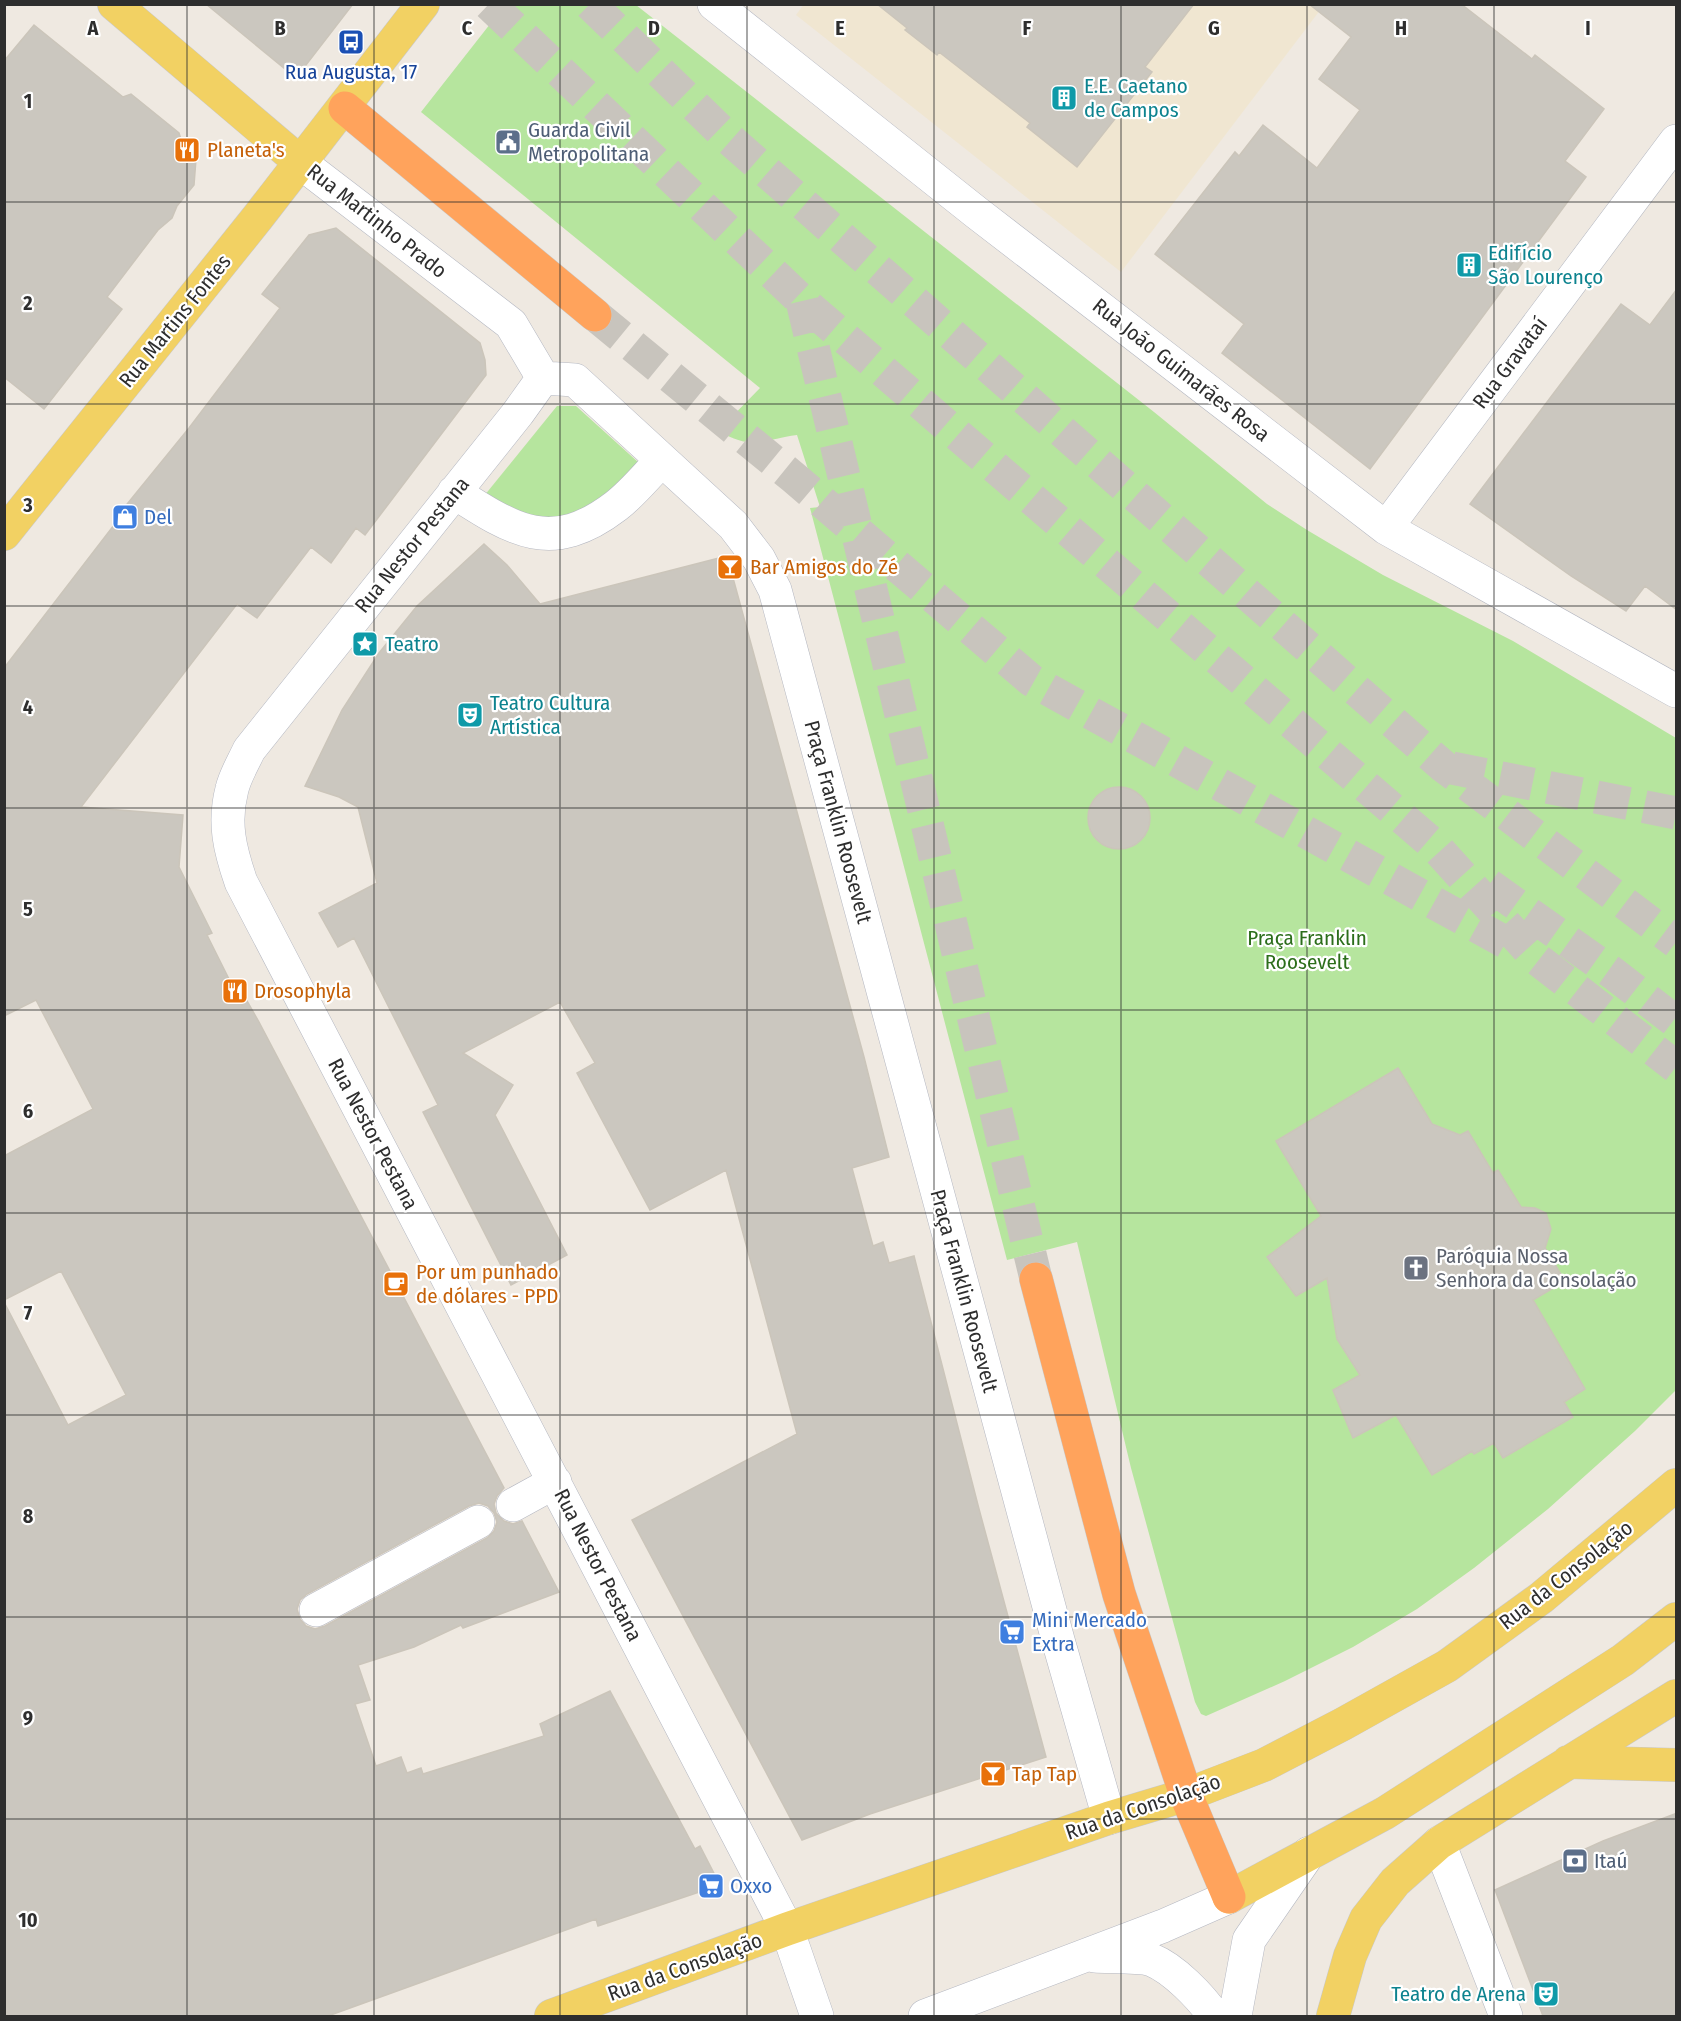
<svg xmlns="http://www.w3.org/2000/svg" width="1681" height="2021" font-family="'Fira Sans Condensed',sans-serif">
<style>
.education{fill:#f0e6d1}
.green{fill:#b6e59e}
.building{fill:#cbc7bf;stroke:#cbc5ba;stroke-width:1.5;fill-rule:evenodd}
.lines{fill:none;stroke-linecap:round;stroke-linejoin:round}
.highway-tunnel{stroke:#c8c4bd;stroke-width:33;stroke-dasharray:33 16;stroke-linecap:butt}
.minor-casing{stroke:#b4b7c1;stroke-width:34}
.major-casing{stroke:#c9c9c9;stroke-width:34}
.highway-casing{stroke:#c9c9c9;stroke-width:34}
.minor{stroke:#fff;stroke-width:33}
.major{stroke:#f2d163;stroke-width:33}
.highway{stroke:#ffa35c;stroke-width:33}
.grid{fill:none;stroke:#2e2e2e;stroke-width:1.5;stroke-opacity:0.55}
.labels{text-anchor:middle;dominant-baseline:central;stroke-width:4.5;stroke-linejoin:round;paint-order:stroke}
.transit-label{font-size:21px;fill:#164399;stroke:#fff}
.culture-label{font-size:21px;fill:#0d838f;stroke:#fff;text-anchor:start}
.service-label{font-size:21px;fill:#4e5e75;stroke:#fff;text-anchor:start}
.food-label{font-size:21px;fill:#c56008;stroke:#fff;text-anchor:start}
.street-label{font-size:21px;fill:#2e2e2e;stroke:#fff}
.shop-label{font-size:21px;fill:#366cbe;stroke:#fff;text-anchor:start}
.park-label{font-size:21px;fill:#2c6e1b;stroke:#fff}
.worship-label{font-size:21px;fill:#5b616d;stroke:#fff;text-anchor:start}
.grid-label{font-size:20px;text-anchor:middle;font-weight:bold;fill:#2e2e2e;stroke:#fff;stroke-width:4.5;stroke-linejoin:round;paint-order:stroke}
</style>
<rect width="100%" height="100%" fill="#efe9e1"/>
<path class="education" d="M804,4L1324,5L1121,272L796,15Z"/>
<path class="green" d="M505,5H636L1154,412L1267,504L1307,530L1383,575L1513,641L1676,738V1390L1635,1431L1548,1509L1474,1568L1417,1609L1353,1647L1285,1681L1206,1716L1201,1714L1195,1702L1131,1468L1077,1242L1007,1260L810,508L820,507L797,435C760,440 755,451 718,431L760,388L421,112Z
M557,406H576L639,463L614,490L591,505L566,517L542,520L484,496Z"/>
<path class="building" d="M206,4H353L296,78Z
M877,4H1194L1145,67L1152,72L1077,167L1027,127L1030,123L939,52L937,55L905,30L907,28Z
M1309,4H1461L1532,59L1535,55L1604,109L1565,161L1586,177L1370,469L1222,353L1244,324L1155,254L1235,152L1239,156L1263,125L1317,168L1360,110L1319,79L1351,37Z
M34,25L123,97L131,94L179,133L183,146L196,159L194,185L177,206L172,218L158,230L107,297L122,309L44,409L4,377V61Z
M336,228L480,343L485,360L486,375L365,535L356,528L331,563L311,547L257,618L237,604L81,807L183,815L179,867L212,933L207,935L242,1005L247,1001L259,1022L504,1488L497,1496L494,1504L496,1513L504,1521L513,1524L522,1521L559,1592L463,1628L461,1625L414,1647L358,1665L370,1700L355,1704L376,1766L401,1757L407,1773L421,1768L423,1774L506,1748L544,1736L540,1724L610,1691L695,1849L700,1846L720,1885L598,1926L596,1919L328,2016H4V1302L68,1425L126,1395L61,1271L4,1300V1156L93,1109L36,1000L4,1016V668L121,516L119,514L189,428L280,308L262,294L309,235ZM479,1503L488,1506L494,1513L497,1522L494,1531L487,1538L325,1626L315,1629L306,1626L300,1619L297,1609L300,1600L307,1594L469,1506Z
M1677,289V610L1645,586L1626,611L1571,576L1470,504L1621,304L1650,325Z
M484,544L507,565L540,604L727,556L864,1057L889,1157L852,1168L873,1246L883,1242L889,1263L914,1256L979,1509L1046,1757L870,1814L802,1840L632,1520L797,1434L726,1170L650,1210L577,1073L595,1063L560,1002L463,1053L513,1085L495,1115L567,1255L511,1285L423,1112L438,1105L354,938L338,947L319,913L377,883L358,807L339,797L305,786L342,710L379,653L417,606Z
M1088 818a31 31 0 1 1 62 0a31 31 0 1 1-62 0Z
M1398,1068L1432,1124L1460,1135L1468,1131L1493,1173L1498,1170L1521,1207L1535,1208L1546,1213L1551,1229L1545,1248L1565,1281L1533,1300L1585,1389L1564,1402L1573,1417L1503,1458L1494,1443L1474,1454L1472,1451L1432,1475L1396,1415L1353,1438L1333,1390L1360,1375L1337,1339L1327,1278L1296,1296L1267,1257L1321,1216L1276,1141Z
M1677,1813V2016H1543L1495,1890L1603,1841Z"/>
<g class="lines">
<path class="highway-tunnel" d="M489,4L802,301L1434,845L1537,959L1676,1067
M590,4L726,136L1443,766L1676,942
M802,301L1036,1279
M595,315L793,477L1031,680L1514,947
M1452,768L1676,813
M1489,885L1614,974L1676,1022"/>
<defs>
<path id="minor" d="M714,4L977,213L1386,528L1676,691
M301,163L511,324L543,378
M543,378L518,413L249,750C243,763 235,776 232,789C223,823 230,850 241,882L787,1929L817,2016
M543,378L575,380L733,525L759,559L775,590L1058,1640L1109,1818
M454,492C514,531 552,555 616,506C633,493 647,475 662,460
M1386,528L1676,141
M513,1505L555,1482
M316,1610L478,1522
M1439,1843L1506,2016
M1095,1956C1108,1957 1141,1956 1152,1960C1174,1969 1201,1997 1214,2016
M925,2016L1163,1926L1229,1897
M1235,2016L1249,1940L1309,1853"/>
<path id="major" d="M114,4L301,163
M4,534L258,217L423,4
M1568,1762L1676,1765
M1229,1897L1385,1813L1623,1660L1676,1619
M551,2016L787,1929L1109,1818L1186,1795L1264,1765L1343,1724L1447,1666L1541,1598L1676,1485
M1333,2016L1350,1956L1366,1919L1395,1882L1439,1843L1676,1696"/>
<path id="highway" d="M345,108L595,315
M1036,1279L1119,1594L1186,1795L1229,1897"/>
</defs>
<use href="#minor" class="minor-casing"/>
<use href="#major" class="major-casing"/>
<use href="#highway" class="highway-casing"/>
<use href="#minor" class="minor"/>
<use href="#major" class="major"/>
<use href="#highway" class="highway"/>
</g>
<path class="grid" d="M187,4V2016M374,4V2016M560,4V2016M747,4V2016M934,4V2016M1121,4V2016M1307,4V2016M1494,4V2016M4,202H1676M4,404H1676M4,606H1676M4,808H1676M4,1010H1676M4,1213H1676M4,1415H1676M4,1617H1676M4,1819H1676"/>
<defs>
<symbol id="bus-square" viewBox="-11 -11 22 22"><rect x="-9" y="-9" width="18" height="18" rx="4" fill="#1a4fb4" stroke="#fff"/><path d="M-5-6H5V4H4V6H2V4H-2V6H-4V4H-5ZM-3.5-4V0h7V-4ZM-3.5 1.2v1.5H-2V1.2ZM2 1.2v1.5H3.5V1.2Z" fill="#fff"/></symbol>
<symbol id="building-square" viewBox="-11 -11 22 22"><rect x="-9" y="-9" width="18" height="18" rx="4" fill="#0f9aa8" stroke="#fff"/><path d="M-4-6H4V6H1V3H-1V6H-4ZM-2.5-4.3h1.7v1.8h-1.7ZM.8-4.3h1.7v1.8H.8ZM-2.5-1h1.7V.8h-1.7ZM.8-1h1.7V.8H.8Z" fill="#fff"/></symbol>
<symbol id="civic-square" viewBox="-11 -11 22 22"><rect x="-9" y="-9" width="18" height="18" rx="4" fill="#5c6f8a" stroke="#fff"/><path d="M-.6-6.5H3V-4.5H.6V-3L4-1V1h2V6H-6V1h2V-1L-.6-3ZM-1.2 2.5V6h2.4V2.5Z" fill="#fff"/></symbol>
<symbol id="restaurant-square" viewBox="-11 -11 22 22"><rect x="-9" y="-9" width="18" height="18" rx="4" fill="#e8710a" stroke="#fff"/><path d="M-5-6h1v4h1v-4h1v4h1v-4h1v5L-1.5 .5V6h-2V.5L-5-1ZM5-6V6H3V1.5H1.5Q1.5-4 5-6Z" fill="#fff"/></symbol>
<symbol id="shop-square" viewBox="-11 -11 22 22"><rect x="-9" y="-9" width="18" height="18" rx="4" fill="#3f7fe0" stroke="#fff"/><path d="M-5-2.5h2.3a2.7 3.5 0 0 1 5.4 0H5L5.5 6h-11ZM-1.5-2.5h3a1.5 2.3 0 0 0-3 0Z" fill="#fff"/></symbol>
<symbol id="bar-square" viewBox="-11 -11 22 22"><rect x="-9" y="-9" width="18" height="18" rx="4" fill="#e8710a" stroke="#fff"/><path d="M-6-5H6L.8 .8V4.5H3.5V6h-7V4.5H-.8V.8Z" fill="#fff"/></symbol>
<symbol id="sight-square" viewBox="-11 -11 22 22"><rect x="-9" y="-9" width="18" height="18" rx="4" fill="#0f9aa8" stroke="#fff"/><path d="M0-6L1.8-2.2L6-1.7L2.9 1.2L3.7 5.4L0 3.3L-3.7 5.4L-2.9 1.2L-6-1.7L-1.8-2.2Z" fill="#fff"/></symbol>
<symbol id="theatre-square" viewBox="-11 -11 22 22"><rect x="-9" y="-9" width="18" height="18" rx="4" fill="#0f9aa8" stroke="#fff"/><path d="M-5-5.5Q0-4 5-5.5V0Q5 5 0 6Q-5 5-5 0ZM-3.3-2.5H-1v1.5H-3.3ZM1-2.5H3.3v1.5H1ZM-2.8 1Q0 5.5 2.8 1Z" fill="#fff"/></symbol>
<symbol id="church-square" viewBox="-11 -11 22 22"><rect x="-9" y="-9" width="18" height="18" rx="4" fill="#6b7280" stroke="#fff"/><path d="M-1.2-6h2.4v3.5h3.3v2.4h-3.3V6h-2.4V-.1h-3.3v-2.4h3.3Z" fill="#fff"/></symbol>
<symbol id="cafe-square" viewBox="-11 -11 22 22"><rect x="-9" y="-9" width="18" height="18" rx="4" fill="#e8710a" stroke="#fff"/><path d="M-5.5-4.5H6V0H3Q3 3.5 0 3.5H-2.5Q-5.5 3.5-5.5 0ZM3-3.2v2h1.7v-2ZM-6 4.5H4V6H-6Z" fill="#fff"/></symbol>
<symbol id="supermarket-square" viewBox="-11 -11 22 22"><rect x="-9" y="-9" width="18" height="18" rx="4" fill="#3f7fe0" stroke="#fff"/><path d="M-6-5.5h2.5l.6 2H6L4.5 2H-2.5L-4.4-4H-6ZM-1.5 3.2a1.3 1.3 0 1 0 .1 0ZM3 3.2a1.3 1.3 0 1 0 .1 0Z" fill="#fff"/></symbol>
<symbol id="bank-square" viewBox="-11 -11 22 22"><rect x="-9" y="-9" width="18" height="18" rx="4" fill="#5c6f8a" stroke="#fff"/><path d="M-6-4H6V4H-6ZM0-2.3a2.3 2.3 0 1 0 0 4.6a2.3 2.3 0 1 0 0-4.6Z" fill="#fff"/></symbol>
</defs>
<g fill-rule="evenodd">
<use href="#bus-square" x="336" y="27" width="30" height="30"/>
<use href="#building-square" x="1049" y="83" width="30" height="30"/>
<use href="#civic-square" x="493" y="127" width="30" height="30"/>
<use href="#restaurant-square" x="172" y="135" width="30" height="30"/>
<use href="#building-square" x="1454" y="250" width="30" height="30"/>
<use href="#shop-square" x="110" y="502" width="30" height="30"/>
<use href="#bar-square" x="715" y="552" width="30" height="30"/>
<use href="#sight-square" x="350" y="629" width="30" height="30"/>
<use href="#theatre-square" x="455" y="700" width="30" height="30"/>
<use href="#restaurant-square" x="220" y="976" width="30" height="30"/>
<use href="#church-square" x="1401" y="1253" width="30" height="30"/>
<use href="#cafe-square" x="381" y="1269" width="30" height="30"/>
<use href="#supermarket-square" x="997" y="1617" width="30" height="30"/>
<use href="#bar-square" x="978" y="1759" width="30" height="30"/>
<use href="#bank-square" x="1560" y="1846" width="30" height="30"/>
<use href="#supermarket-square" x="696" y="1871" width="30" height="30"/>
<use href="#theatre-square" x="1531" y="1979" width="30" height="30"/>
</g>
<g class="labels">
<g class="transit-label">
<text x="351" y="72">Rua Augusta, 17</text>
</g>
<g class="culture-label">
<text x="1084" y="86">E.E. Caetano<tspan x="1084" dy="24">de Campos</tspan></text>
<text x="1488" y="253">Edifício<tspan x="1488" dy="24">São Lourenço</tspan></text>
<text x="385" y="644">Teatro</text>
<text x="490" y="703">Teatro Cultura<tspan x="490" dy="24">Artística</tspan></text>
<text x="1526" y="1994" text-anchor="end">Teatro de Arena</text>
</g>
<g class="service-label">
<text x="528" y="130">Guarda Civil<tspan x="528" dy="24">Metropolitana</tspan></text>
<text x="1594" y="1861">Itaú</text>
</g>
<g class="food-label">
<text x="207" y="150">Planeta's</text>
<text x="750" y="567">Bar Amigos do Zé</text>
<text x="254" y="991">Drosophyla</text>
<text x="416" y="1272">Por um punhado<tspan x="416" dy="24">de dólares - PPD</tspan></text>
<text x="1012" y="1774">Tap Tap</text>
</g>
<g class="street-label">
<text transform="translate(377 221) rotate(38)">Rua Martinho Prado</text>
<text transform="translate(175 321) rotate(-51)">Rua Martins Fontes</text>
<text transform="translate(1510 363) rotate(-53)">Rua Gravataí</text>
<text transform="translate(1181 370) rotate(38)">Rua João Guimarães Rosa</text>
<text transform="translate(412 545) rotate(-51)">Rua Nestor Pestana</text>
<text transform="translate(838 822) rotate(75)">Praça Franklin Roosevelt</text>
<text transform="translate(373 1134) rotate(62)">Rua Nestor Pestana</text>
<text transform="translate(964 1291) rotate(75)">Praça Franklin Roosevelt</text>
<text transform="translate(598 1565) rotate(63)">Rua Nestor Pestana</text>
<text transform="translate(1566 1575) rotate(-38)">Rua da Consolação</text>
<text transform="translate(1143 1807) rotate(-19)">Rua da Consolação</text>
<text transform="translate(685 1967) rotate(-20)">Rua da Consolação</text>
</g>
<g class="shop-label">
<text x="144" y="517">Del</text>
<text x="1032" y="1620">Mini Mercado<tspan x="1032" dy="24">Extra</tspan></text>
<text x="730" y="1886">Oxxo</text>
</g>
<g class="park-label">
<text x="1307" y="938">Praça Franklin<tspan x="1307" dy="24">Roosevelt</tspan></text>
</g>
<g class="worship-label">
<text x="1436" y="1256">Paróquia Nossa<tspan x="1436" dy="24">Senhora da Consolação</tspan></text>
</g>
</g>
<g class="grid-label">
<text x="93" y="35">A</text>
<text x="280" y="35">B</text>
<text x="467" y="35">C</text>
<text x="654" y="35">D</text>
<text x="840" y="35">E</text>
<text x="1027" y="35">F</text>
<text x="1214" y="35">G</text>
<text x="1401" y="35">H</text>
<text x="1588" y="35">I</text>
<text x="28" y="108">1</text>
<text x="28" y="310">2</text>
<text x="28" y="512">3</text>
<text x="28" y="714">4</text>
<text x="28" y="916">5</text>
<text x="28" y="1118">6</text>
<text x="28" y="1320">7</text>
<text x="28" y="1523">8</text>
<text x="28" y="1725">9</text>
<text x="28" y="1927">10</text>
</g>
<rect width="1681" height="2021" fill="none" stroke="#2e2e2e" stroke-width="12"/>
</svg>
